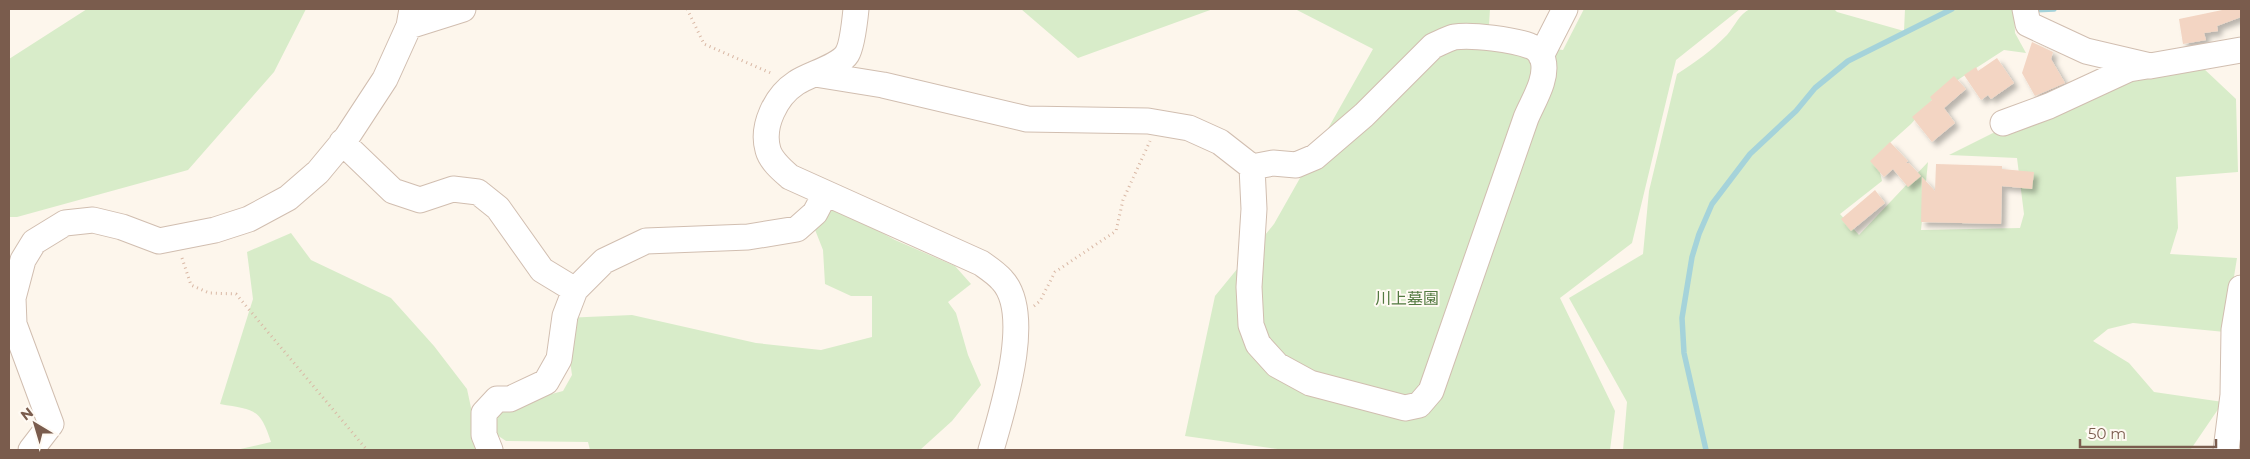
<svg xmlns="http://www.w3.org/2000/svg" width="2250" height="459" font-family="Montserrat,'Noto Sans JP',sans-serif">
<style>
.green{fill:#d8ecc9}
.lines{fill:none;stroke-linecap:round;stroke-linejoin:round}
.stream{stroke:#a5d3da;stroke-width:5.5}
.building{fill:#f3d5c3;filter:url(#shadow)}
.minor-casing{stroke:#d1beb0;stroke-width:27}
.path{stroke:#d9b8a5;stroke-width:3;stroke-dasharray:1 4;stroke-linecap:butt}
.minor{stroke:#fff;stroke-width:25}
.labels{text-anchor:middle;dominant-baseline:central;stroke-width:4;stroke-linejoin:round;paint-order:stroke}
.park-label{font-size:16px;fill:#537a41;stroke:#fffaf3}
</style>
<defs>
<filter id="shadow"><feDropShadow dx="4.5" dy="4.5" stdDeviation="2.5" flood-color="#0004"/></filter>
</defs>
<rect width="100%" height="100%" fill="#fdf6ec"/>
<path class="green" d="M87,9H306L274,72L188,170L17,217H9V59Z
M1021,9H1213L1078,58Z
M1295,9H1490L1488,41L1563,50L1584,9H1740L1676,60L1632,243L1560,298L1615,411L1610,450H1285L1185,436L1215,296L1274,224L1373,49Z
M1750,9H1834L1837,12L1904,31L1905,9H2014L2015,33L2026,53L2004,50L1939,92L1911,124L1882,150L1879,168L1882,181L1840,214L1859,235L1928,162L1921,230L2020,228L2024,214L2017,158L1949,155L2019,120L2162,68L2202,67L2236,99L2238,172L2176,177L2178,228L2170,254L2237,258L2225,332L2133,323L2108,329L2093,341L2129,363L2154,392L2223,402L2191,449L1623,450L1627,402L1569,298L1643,254L1649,191L1677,74C1696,62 1711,51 1727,35C1735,26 1739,14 1750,9Z
M831,205L895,240L955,266L971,284L948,302L956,313L968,355L981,385L952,421L920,450H590L588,442L506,441L494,433L498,408L563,391L572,375L564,318L632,315L756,343L821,350L872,337V296H851L825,284L823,250L812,222Z
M291,233L311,260L391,298L434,346L467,389L480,450H236L271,442C260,407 253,410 220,404L253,299L247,252Z"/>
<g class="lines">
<path class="stream" d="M2031,10L2054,9
M1706,450L1684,353L1682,318L1692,257L1699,234L1712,204L1750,154L1796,111L1815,88L1848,61L1952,9"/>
</g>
<path class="building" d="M2227,9H2241V17L2217,26L2218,31L2204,33L2206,40L2183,44L2179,19Z
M2032,42L2053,52L2051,59L2065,83L2035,96L2022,73Z
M1997,58L2014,83L1991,99L1988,95L1981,100L1964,75L1976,67L1978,71Z
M1954,76L1966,89L1944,108L1955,123L1932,142L1912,117L1932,100L1930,97Z
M1890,142L1908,161L1906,163H1909L1921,176L1908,187L1893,169L1884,177L1870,161Z
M1936,164L2002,166V169L2034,172L2032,189L2002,186L2001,224L1921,222L1922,177L1935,191Z
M1875,190L1885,203L1851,231L1841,219Z"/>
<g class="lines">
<defs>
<path id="minor" d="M856,9C855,19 852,46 847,54C839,67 809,74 796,83C776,96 761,126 768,150C771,161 782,170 790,177L981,263C988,268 996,273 1002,280C1034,314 1002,411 991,450
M2025,9L2028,24L2086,51L2150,66L2241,50
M409,26L463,9
M1541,56L1565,9
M815,74L883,85L1027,119L1148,121L1189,128L1220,142L1252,167L1254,209L1249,287L1251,325L1258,344L1277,365L1310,383L1405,408L1419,405L1431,391L1526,118C1533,101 1548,79 1543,60C1541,54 1536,48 1530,46C1514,40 1472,34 1454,37C1447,39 1440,43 1433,46L1364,115L1315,157L1296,165L1273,163L1252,167
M2003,123L2049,106L2129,69L2147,66
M342,142L393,191L420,200L453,189L478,192L498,208L542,270L575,290L604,261L646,241L748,237L797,229L815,213L825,194
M31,450L51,424L14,324L13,298L23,260L34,242L65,223L93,220L122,227L159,241L215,230L249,219L288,198L318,172L347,137L385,79L409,26L412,9
M490,450L484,435V413L497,399H510L546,382L559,359L565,316L575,290
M2226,450L2233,395L2234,330L2241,288"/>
</defs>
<use href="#minor" class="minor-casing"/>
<path class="path" d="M687,9L704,44L773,74
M182,258L191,285L209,293L236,294L367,450
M1034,306L1040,301L1055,272L1116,231L1123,200L1150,141"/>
<use href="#minor" class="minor"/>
</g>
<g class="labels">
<g class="park-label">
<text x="1407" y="298">川上墓園</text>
</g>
</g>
<rect width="2250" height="459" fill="none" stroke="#7a5c4d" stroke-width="20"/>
<g transform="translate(35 424) rotate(322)" stroke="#fffaf3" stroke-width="4" paint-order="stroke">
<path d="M0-4L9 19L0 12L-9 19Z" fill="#7a5c4d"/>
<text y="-8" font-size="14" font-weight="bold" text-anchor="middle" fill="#7a5c4d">N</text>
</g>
<path d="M2080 439v8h136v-8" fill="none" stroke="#7a5c4d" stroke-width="2.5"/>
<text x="2088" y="439" font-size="15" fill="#7a5c4d" stroke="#fffaf3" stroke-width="4" paint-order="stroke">50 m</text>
</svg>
